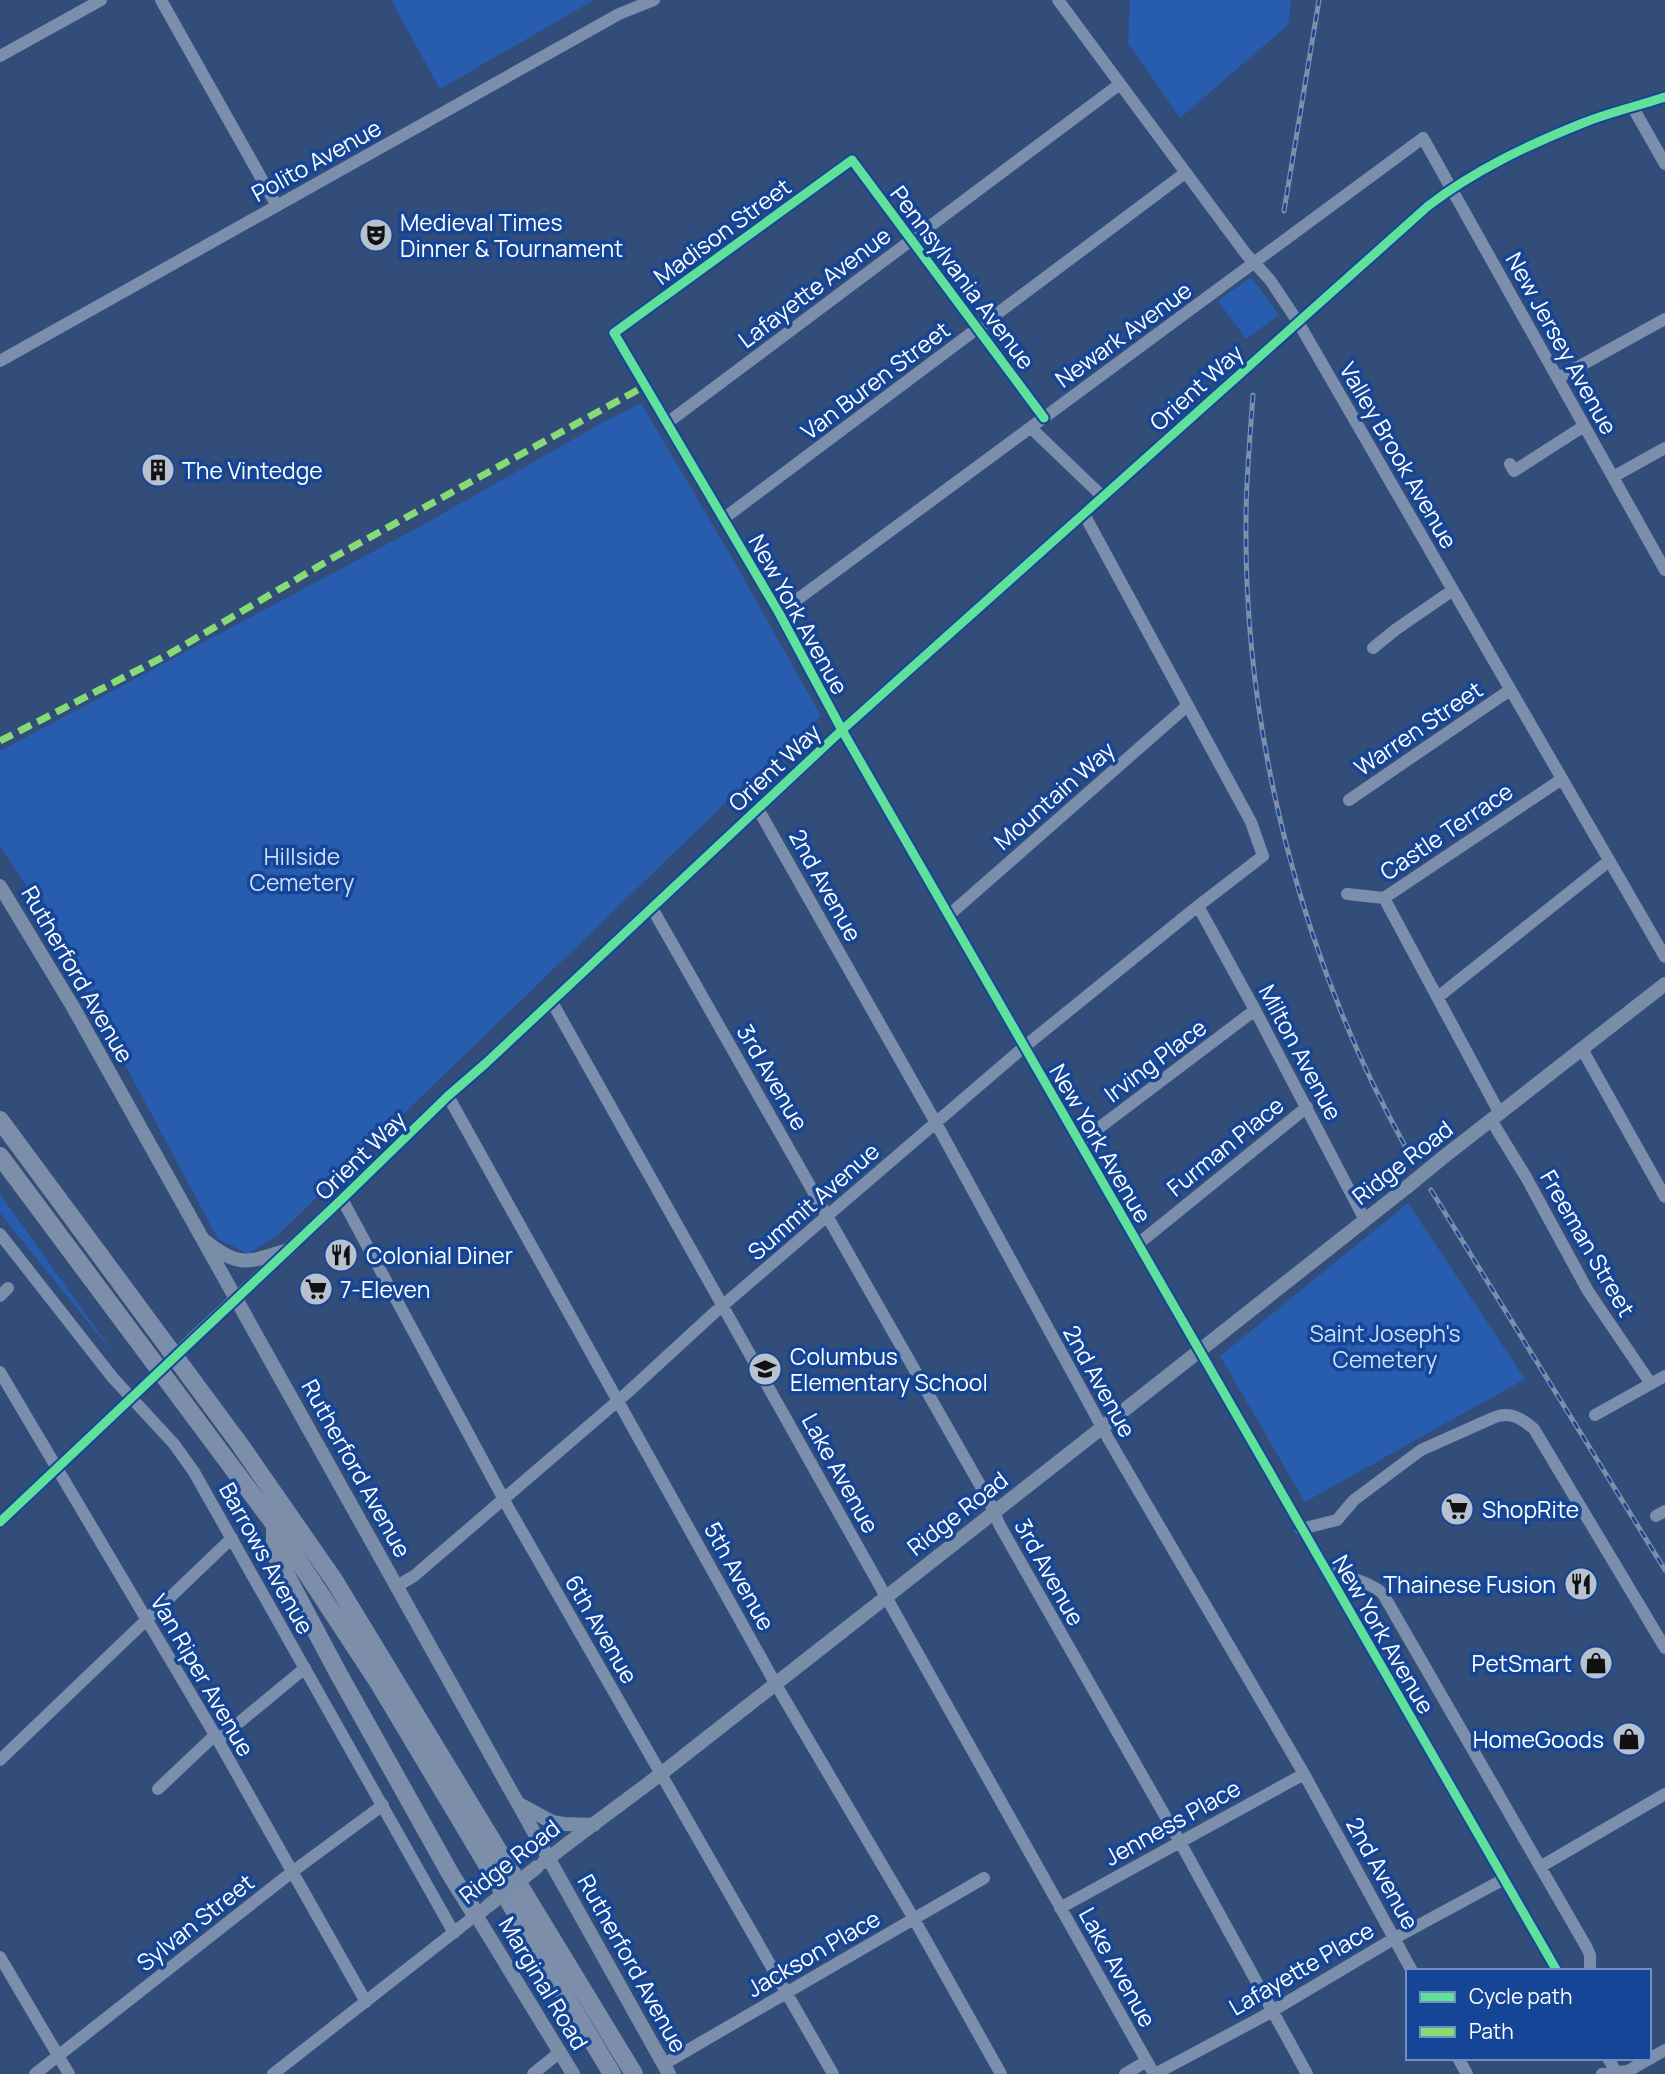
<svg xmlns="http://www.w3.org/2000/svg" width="1665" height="2074" font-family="Manrope,sans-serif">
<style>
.green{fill:#285cae}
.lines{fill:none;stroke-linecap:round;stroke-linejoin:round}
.minor{stroke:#7b8eab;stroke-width:12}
.major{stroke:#798da9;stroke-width:14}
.highway{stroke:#7c8eaa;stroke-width:18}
.rail-casing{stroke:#7c8eaa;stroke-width:5}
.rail{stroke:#144597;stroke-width:2.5;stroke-dasharray:8;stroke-linecap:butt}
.minor-bridge{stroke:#7b8eab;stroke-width:12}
.major-bridge{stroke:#798da9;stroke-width:14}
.quiet{stroke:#86db77;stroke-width:7;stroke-dasharray:14 7;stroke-linecap:butt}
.cycleway-casing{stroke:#144597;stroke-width:13}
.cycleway{stroke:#60e19b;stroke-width:9}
.labels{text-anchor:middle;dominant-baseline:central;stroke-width:7;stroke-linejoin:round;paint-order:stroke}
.street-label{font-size:23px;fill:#fff;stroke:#144597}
.poi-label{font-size:23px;fill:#fff;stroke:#144597;text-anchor:start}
.park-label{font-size:23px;fill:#cddffd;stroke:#144597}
</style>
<rect width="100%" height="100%" fill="#324d79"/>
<path class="green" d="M391,0H594L440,89Z
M1130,0H1291L1288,25L1180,118L1128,43Z
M1251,277L1279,315L1246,339L1218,301Z
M641,403L734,561L821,716L742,787L279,1234L248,1254L218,1239L48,920L0,846V751L419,527L609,419Z
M0,1194L117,1358L0,1213Z
M1408,1203L1525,1379L1305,1502L1220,1356Z"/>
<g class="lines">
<path class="minor" d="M161,0L277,206
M1058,0L1246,254L1270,280L1298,322L1665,957
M0,56L101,0
M1632,106L1665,164
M0,361L619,14L654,0
M1558,378L1665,319
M1044,418L852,160L614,333L779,613L842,730L1557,1971
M667,423L1120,84
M1031,428L1103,497
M1510,464L1514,471L1584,426
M1613,477L1665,448
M723,519L1185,173
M779,613L1423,138L1665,570
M1373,648L1395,630L1453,590
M1349,800L1510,690
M758,809L936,1123L1109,1440L1304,1774L1412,1971
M1347,894L1384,898L1562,779
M1384,898L1500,1114
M1198,906L1255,1010L1365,1220
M652,908L988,1499L1000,1526L1180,1842L1307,2074
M949,915L1187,706
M1438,997L1609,861
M552,1002L1154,2074
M1582,1049L1665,1197
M448,1096L775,1683L914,1919L1001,2074
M1491,1120L1526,1177L1588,1291L1651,1384
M1079,1143L1255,1010
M342,1199L509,1509L833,2074
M0,1234L113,1378L174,1444L194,1472L454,1933
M1138,1244L1307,1107
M0,1296L8,1288
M192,1339L342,1199L448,1096L486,1063L842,730L1428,206C1475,170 1528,145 1583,123C1610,112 1638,106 1665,97
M0,1372L215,1735L366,2002
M1595,1415L1665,1376
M1656,1516L1665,1511
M0,1522L148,1382
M1301,1529L1337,1520L1354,1500L1421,1450L1495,1417C1511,1411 1522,1419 1534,1429L1665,1648
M1326,1571C1342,1575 1372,1582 1383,1594L1587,1948L1590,1955V1971
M397,1586L414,1576L627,1393L714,1313L1024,1047L1198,906L1263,856L1251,822L1084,514
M218,1740L305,1668
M0,1760L232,1538
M158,1789L215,1735
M1540,1867L1665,1794
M1060,1908L1304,1774
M0,1957L69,2074
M1458,2058L1467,2074
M1608,2058L1617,2074
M664,2064L984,1878
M35,2074L292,1872L383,1805
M273,2074L476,1915
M533,2074L560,2052
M1125,2074L1147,2061
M1155,2074L1262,2017L1395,1938L1504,1879
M1602,2074L1628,2071L1665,2050"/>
<path class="major" d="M0,886L73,1007L669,2074
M1441,1159L1665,984
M205,1241C240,1269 249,1262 288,1250
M519,1804L552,1822L563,1824L594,1825
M544,1862C583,1831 623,1803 662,1773C911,1578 1159,1383 1407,1187
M483,1910L476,1915L573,2074"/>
<path class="highway" d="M0,1120L241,1446L334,1580L634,2074
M0,1156L275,1525L378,1682L612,2074
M275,1525V1554L337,1671L451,1875L476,1915"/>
<defs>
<path id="rail" d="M1284,211L1319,0
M1253,395C1250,437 1246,479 1246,522C1244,735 1302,960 1405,1146
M1431,1190L1665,1570"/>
</defs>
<use href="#rail" class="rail-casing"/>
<use href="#rail" class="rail"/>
<path class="minor-bridge" d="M148,1382L192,1339"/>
<path class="major-bridge" d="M1407,1187L1441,1159
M488,1906L537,1867"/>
<path class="quiet" d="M0,741L169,654L336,556L645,386"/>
<defs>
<path id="cycleway" d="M1044,418L852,160L614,333L779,613L842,730L1557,1971
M0,1522L342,1199L448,1096L486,1063L842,730L1428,206C1475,170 1528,145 1583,123C1610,112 1638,106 1665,97"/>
</defs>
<use href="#cycleway" class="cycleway-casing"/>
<use href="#cycleway" class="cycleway"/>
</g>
<defs>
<symbol id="theatre-disc" viewBox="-11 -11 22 22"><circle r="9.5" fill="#b7c1d0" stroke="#144597"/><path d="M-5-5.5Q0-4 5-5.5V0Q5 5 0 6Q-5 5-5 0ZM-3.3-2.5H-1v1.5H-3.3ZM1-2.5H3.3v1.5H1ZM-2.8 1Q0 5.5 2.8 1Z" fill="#111"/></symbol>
<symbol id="building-disc" viewBox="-11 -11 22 22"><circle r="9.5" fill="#b7c1d0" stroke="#144597"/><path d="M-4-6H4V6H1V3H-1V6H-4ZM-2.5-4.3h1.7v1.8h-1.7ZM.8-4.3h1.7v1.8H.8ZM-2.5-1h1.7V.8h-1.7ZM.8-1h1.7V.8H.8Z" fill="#111"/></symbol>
<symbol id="restaurant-disc" viewBox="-11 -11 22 22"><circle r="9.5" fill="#b7c1d0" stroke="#144597"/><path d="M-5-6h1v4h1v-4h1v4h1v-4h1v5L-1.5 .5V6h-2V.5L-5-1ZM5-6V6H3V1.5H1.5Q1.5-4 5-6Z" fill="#111"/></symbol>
<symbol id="supermarket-disc" viewBox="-11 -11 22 22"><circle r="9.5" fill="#b7c1d0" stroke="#144597"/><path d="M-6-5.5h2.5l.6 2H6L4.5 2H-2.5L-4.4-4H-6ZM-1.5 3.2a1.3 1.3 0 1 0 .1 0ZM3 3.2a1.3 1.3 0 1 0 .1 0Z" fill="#111"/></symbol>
<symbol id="school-disc" viewBox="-11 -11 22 22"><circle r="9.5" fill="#b7c1d0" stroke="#144597"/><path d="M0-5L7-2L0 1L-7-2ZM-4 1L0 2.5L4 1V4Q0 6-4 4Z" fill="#111"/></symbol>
<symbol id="shop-disc" viewBox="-11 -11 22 22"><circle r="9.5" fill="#b7c1d0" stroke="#144597"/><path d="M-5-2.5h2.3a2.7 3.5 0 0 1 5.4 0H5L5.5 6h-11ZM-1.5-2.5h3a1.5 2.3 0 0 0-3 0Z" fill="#111"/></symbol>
</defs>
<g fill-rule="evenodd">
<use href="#theatre-disc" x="357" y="216" width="38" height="38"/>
<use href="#building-disc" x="139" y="451" width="38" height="38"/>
<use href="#restaurant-disc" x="322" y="1236" width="38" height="38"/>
<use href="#supermarket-disc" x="297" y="1270" width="38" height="38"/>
<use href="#school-disc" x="746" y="1350" width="38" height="38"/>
<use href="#supermarket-disc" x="1438" y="1490" width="38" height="38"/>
<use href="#restaurant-disc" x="1562" y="1565" width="38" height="38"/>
<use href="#shop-disc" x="1577" y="1644" width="38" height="38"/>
<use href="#shop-disc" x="1610" y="1720" width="38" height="38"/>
</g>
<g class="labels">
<g class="street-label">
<text transform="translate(316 160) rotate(-29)">Polito Avenue</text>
<text transform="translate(722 231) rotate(-36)">Madison Street</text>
<text transform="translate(963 277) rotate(53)">Pennsylvania Avenue</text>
<text transform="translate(814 287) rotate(-37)">Lafayette Avenue</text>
<text transform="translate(1123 334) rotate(-36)">Newark Avenue</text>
<text transform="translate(1562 343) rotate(61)">New Jersey Avenue</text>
<text transform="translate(875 380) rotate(-37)">Van Buren Street</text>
<text transform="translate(1196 387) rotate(-42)">Orient Way</text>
<text transform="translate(1399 455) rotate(60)">Valley Brook Avenue</text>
<text transform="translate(799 614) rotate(61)">New York Avenue</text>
<text transform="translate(1418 728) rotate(-34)">Warren Street</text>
<text transform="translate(774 767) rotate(-43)">Orient Way</text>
<text transform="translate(1054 795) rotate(-41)">Mountain Way</text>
<text transform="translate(1446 831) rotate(-34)">Castle Terrace</text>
<text transform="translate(826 885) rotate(61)">2nd Avenue</text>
<text transform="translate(78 974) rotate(60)">Rutherford Avenue</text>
<text transform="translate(1301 1052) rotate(62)">Milton Avenue</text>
<text transform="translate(1155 1060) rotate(-37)">Irving Place</text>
<text transform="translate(773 1077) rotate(60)">3rd Avenue</text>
<text transform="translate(1101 1143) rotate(60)">New York Avenue</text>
<text transform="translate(1225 1146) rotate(-39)">Furman Place</text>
<text transform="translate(360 1155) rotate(-44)">Orient Way</text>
<text transform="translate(1402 1162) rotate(-38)">Ridge Road</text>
<text transform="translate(813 1201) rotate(-41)">Summit Avenue</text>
<text transform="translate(1588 1243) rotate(60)">Freeman Street</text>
<text transform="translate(1100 1381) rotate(61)">2nd Avenue</text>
<text transform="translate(357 1468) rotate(61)">Rutherford Avenue</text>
<text transform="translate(841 1473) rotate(61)">Lake Avenue</text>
<text transform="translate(957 1513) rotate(-38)">Ridge Road</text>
<text transform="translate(267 1558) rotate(61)">Barrows Avenue</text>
<text transform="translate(1050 1572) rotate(61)">3rd Avenue</text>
<text transform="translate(740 1576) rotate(61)">5th Avenue</text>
<text transform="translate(602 1629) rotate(60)">6th Avenue</text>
<text transform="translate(1384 1634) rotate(60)">New York Avenue</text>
<text transform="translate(203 1675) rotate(60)">Van Riper Avenue</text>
<text transform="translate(1172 1822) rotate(-29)">Jenness Place</text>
<text transform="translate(509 1861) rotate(-38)">Ridge Road</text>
<text transform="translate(1383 1873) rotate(61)">2nd Avenue</text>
<text transform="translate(195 1922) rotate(-38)">Sylvan Street</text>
<text transform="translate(813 1953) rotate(-30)">Jackson Place</text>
<text transform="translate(633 1963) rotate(61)">Rutherford Avenue</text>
<text transform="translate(1118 1967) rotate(61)">Lake Avenue</text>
<text transform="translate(1301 1968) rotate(-30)">Lafayette Place</text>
<text transform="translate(544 1983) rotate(59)">Marginal Road</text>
</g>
<g class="poi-label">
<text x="400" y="222">Medieval Times<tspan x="400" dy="26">Dinner &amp; Tournament</tspan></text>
<text x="182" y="470">The Vintedge</text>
<text x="366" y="1255">Colonial Diner</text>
<text x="340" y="1289">7-Eleven</text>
<text x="790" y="1356">Columbus<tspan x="790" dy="26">Elementary School</tspan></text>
<text x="1482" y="1509">ShopRite</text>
<text x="1556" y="1584" text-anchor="end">Thainese Fusion</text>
<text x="1572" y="1663" text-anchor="end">PetSmart</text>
<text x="1604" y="1739" text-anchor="end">HomeGoods</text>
</g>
<g class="park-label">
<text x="302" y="856">Hillside<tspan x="302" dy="26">Cemetery</tspan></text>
<text x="1385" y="1333">Saint Joseph's<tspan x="1385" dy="26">Cemetery</tspan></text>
</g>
</g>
<rect x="1406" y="1969" width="245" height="91" fill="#144597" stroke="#728fc1" stroke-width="2"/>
<rect x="1420" y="1992" width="35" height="10" fill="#60e19b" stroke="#728fc1" stroke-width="2"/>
<text x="1469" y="2004" font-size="21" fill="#ffffff">Cycle path</text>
<rect x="1420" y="2027" width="35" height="10" fill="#86db77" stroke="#728fc1" stroke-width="2"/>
<text x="1469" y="2039" font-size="21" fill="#ffffff">Path</text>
</svg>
